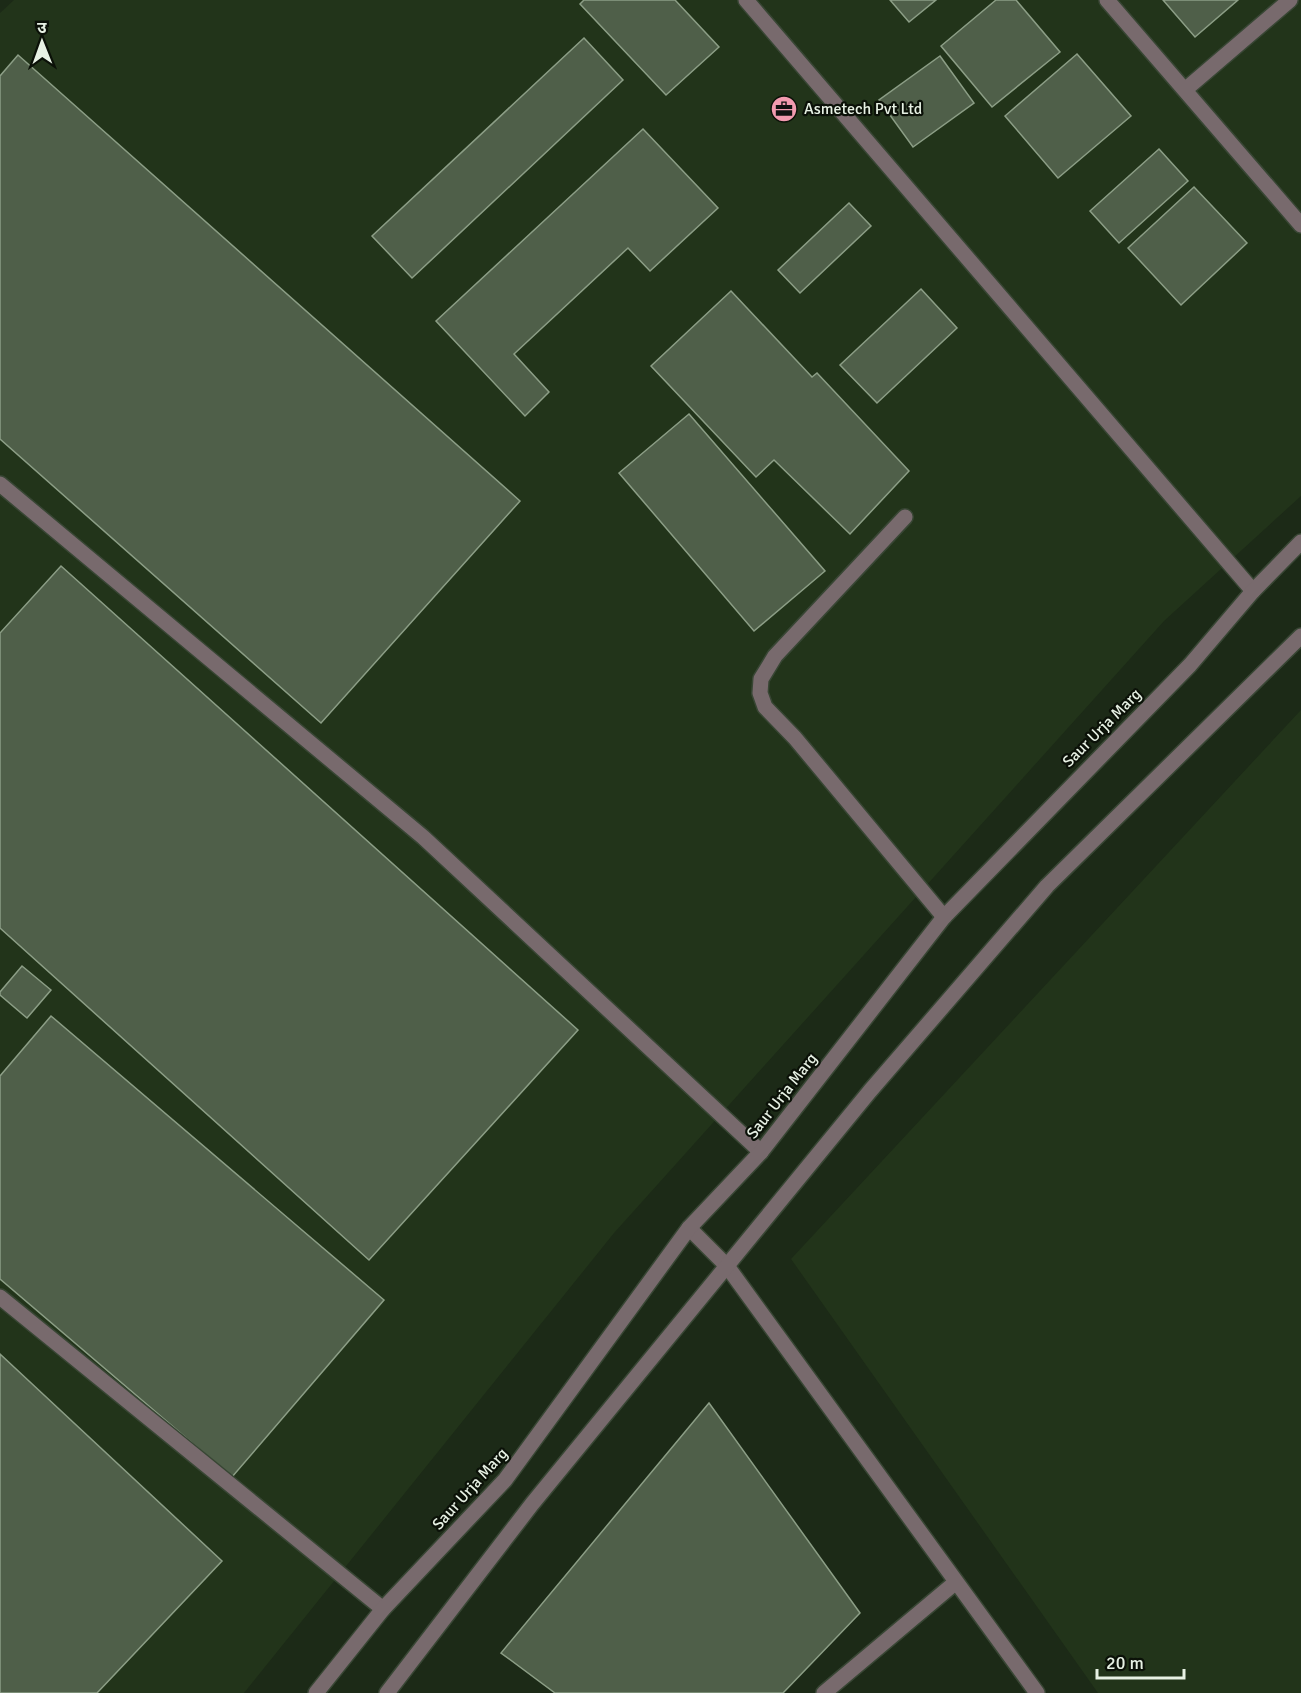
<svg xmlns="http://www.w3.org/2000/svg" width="1301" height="1693" font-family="Signika,'Noto Sans Devanagari',sans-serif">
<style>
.built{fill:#22341a}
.building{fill:#4f5f49;stroke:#8c9e86;stroke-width:1.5}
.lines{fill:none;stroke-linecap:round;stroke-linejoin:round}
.service-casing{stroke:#384634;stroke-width:18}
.minor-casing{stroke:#384634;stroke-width:18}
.tertiary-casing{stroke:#384634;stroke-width:18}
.service{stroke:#786a6d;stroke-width:15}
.minor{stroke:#786a6d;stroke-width:15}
.tertiary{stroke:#786a6d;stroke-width:15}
.labels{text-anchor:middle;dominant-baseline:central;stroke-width:4.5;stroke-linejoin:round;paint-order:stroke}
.poi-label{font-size:16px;fill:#e7f1e4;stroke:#0b1108;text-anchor:start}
.street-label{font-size:16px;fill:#e7f1e4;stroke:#0b1108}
</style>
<rect width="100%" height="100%" fill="#1c2a17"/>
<path class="built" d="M14,0H1301V496L1164,621L614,1233L244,1693H0V13Z
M1301,710V1693H1098L791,1259Z"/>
<path class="building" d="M584,0H675L719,47L666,95L580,4Z
M890,0H936L909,22Z
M996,0H1016L1060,52L992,107L941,46Z
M1163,0H1238L1195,37Z
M584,38L623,80L412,278L372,236Z
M1077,54L1131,116L1058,178L1005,116Z
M18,55L520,501L321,723L0,439V76Z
M940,56L974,103L913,147L879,100Z
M643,129L718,208L650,271L628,248L514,354L549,392L525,416L436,321Z
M1159,149L1188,181L1119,243L1090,211Z
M1194,187L1247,243L1181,305L1128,248Z
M849,203L871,226L800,293L778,270Z
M921,289L957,328L877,403L840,365Z
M731,291L812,377L817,373L909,471L850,534L774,460L756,477L651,366Z
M689,414L825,571L754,631L619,473Z
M61,566L578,1030L369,1260L0,928V633Z
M22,966L51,990L27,1018L0,995V992Z
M51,1016L384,1300L232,1477L0,1279V1076Z
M0,1354L222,1561L97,1693H0Z
M709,1403L860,1613L783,1693H555L501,1653Z"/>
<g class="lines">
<defs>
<path id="service" d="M746,0L1253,591
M1107,0L1301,225
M1186,89L1290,0
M0,484L423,837L761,1152
M905,517L775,656L761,679L760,693L765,707L795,738L944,917
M0,1297L383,1609"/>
<path id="minor" d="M689,1228L727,1266L1037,1693
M824,1693L956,1582"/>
<path id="tertiary" d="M316,1693L383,1609L505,1480L689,1228L761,1152L944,917L1190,665L1253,591L1301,542
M387,1693L532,1504L870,1091L1047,886L1301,636"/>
</defs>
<use href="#service" class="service-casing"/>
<use href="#minor" class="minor-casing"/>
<use href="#tertiary" class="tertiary-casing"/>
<use href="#service" class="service"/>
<use href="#minor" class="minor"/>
<use href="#tertiary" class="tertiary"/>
</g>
<defs>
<symbol id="office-disc" viewBox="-11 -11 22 22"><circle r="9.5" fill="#f29aaf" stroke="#0b1108"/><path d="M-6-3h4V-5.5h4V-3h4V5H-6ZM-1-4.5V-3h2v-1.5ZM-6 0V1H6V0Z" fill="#111"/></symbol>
</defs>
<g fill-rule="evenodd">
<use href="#office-disc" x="769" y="94" width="30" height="30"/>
</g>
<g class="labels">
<g class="poi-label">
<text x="804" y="109">Asmetech Pvt Ltd</text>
</g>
<g class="street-label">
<text transform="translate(1102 728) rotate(-45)">Saur Urja Marg</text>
<text transform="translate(782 1096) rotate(-52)">Saur Urja Marg</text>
<text transform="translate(470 1489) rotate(-48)">Saur Urja Marg</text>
</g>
</g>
<g transform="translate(42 42) rotate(359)" stroke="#0b1108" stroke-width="4.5" paint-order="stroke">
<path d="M0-4.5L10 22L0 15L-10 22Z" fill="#e7f1e4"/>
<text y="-9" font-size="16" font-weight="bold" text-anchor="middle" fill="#e7f1e4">उ</text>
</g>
<path d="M1097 1669v9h87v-9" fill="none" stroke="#e7f1e4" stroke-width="3"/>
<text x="1106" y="1669" font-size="18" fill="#e7f1e4" stroke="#0b1108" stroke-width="4.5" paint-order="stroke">20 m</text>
</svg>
